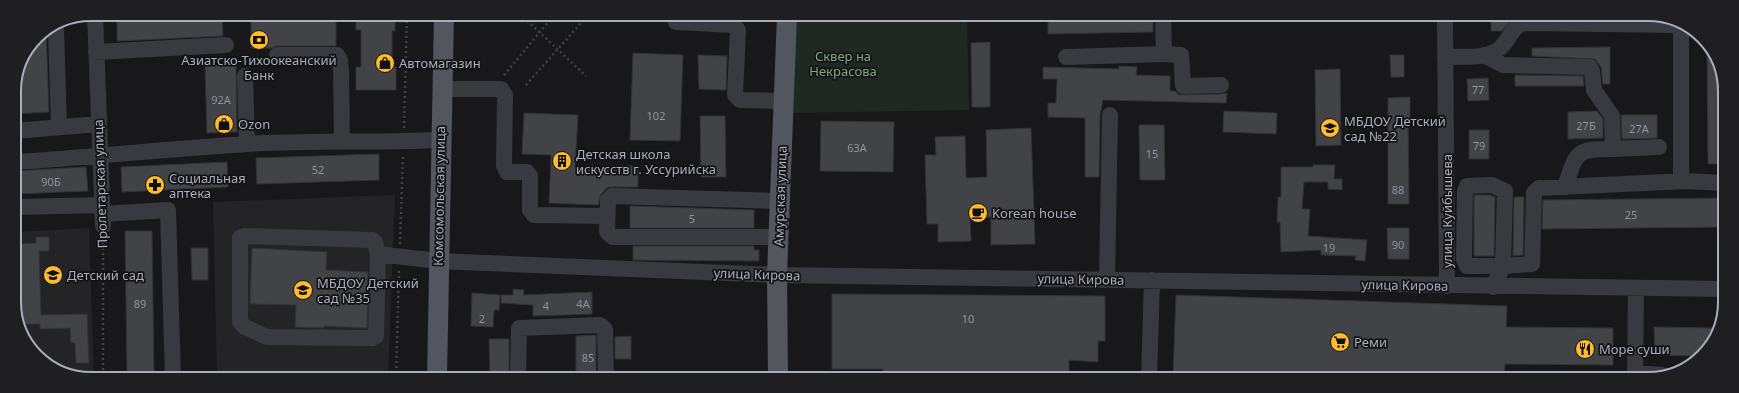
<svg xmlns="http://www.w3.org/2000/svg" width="1739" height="393" font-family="'Noto Sans',sans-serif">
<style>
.built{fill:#242427}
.park{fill:#1f2921}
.building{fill:#424347;stroke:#323236}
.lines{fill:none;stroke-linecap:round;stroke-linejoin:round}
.path{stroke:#3e4147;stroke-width:2.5;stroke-dasharray:2 3;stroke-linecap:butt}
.minor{stroke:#383a3f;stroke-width:16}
.major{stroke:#54565f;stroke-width:20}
.labels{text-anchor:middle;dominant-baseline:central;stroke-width:3.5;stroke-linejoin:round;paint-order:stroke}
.number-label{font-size:11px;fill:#8f939e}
.park-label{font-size:13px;fill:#7fa782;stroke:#131315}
.poi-label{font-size:13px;fill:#a9aebb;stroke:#131315;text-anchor:start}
.street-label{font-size:13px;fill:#a9aebb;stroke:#131315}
.rim{fill:none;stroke:#a9aebb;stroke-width:2}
</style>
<rect width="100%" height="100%" fill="#18181a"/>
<path class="built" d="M395,195L388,378L217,377L213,202Z
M89,228L94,378H76L37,357L16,317L15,232Z"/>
<path class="park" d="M796,15H967L969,110L793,113Z"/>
<path class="building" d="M251,14H336V46H277L271,48H251Z
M356,14H395V31H392V67H396V90H356V67H361V30H356Z
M1048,15H1153V32L1048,34Z
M1491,15H1512V19L1502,31H1491Z
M222,16L223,36L117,41V20Z
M46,30L49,112L14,114V86L37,36Z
M990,42V107H972L971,43Z
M1707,46L1723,76L1724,164H1708Z
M1610,47V84H1603L1601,67L1595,59L1532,56V48Z
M633,53L683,55L680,141L630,140Z
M698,55L727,56L726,90L699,89Z
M1390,55H1404V77H1391Z
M236,65L237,132L207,133L205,66Z
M1119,66L1137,67L1136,75L1170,76V91H1175L1179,95L1221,94L1227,93L1226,103L1103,100L1100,115L1099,177H1085V118L1048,117V103H1056L1057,79H1043V67L1119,69Z
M1340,69L1341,145L1316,146L1315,70Z
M1515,75L1583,76L1584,86H1515Z
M1488,78L1489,100L1468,101L1467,79Z
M1410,97V119H1408L1409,204H1388V98Z
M1224,111L1277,113L1276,134L1223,132Z
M1597,111L1603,119V138L1568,139V112Z
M524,113L578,115L575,167L618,169V166H638V187H608L601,194L598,205L549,203L551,155L522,154Z
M1621,115H1657V138L1622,139Z
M700,116H725L726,177H701Z
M821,121L894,122L893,172L820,171Z
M1139,125H1164L1165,180H1140Z
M1031,128L1035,244L991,245V217L970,218L971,241L938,242V224H927L925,155H936L935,137L965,136L966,178L987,177L986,130Z
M1469,130H1489V159H1469Z
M379,154V180L257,184L256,158Z
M227,162L228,187L122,192L121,167Z
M1313,165H1335L1334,179H1342V190L1328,189V182H1304L1302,209H1310L1308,236L1367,240L1365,261L1355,260L1356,256L1321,255V250L1281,252L1280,222H1277L1278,197H1281V167H1313Z
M86,167L88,191L15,194V171Z
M1474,195H1490L1495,197L1494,256H1474Z
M1514,197H1524L1523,255L1513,256Z
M1724,198V227L1542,229L1543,200Z
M630,206L754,210V228H630Z
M1387,228H1409V259H1388Z
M125,231H152L154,375H127Z
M36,237H49V251H39L41,315L87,314L89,363H76L75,343H71L70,328L40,329V324H19L16,317L15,244L36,243Z
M633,246H754V250H759V261L633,260Z
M191,248H208V280H192Z
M252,248L327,252L326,270L368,272L367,328L324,326V328L295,327L296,305L250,304Z
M513,289L524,290L523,295L592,292V314L533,316V305L501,303V295H513Z
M472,293L500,295L499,310H494L493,327L471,326Z
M832,294L1105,296V341H1098V362L1069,360V378H883V369H832Z
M1176,295L1507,306L1506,327L1613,328V365L1505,364L1504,379L1173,378Z
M1654,327L1717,328L1701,356L1655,355Z
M596,335V378H576V336Z
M631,336V359H615V337Z
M489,339H509V378H490Z"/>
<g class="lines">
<path class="path" d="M520,14L586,76
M504,75L555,14
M526,85L589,14
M404,128L407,14
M103,238V378
M400,244L403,155
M396,378L399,271"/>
<path class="minor" d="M95,14L103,226
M1445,15L1447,286
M676,22L733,25L738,30L735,95L740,100L783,101
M56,30L59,127
M96,52L226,45
M1164,54L1181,55L1183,86L1221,85
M277,55H337L340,60L341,71L342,140
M1484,55L1503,65L1590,67L1592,71L1594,90L1612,116L1613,149L1659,147
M1066,57L1164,54L1163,15
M1445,57C1462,56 1486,60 1500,48C1510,40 1511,26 1525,23L1678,25L1681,30V176L1686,181L1724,183
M245,76L247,144
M441,89H501L505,95L504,165L507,172H527L530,176V210L534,215L607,216
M14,131L99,124
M15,162C92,157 169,149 247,144C311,140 376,143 440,140
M1492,185L1505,191L1503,266H1467L1464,259L1465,191L1467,186Z
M1565,187C1577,152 1574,149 1613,149
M15,207L102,205
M102,214L168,210L173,378
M244,236L372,240L375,242L378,254L376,336L372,338L267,337L245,327L240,322V238Z
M779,237H613L607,232L608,200L612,196L780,201
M378,254L438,261L777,275L1724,289
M1107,279L1110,115
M1493,287L1503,266L1532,264L1534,193L1539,188L1686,181
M1635,373L1662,375
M518,378L519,328L600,325L605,329L606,378
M1149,378L1152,280
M1635,379L1636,288"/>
<path class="major" d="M437,378L444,14
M778,378L777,275L787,15"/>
</g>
<defs>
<symbol id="bank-disc" viewBox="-11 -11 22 22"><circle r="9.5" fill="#febb2c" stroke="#131315"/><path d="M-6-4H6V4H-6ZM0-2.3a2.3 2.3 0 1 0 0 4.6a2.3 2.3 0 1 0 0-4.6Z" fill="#111"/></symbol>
<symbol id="shop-disc" viewBox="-11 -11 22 22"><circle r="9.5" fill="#febb2c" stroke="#131315"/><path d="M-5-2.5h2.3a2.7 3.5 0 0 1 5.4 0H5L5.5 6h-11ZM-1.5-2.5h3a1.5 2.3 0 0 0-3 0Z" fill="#111"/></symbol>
<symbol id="school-disc" viewBox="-11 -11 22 22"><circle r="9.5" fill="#febb2c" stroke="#131315"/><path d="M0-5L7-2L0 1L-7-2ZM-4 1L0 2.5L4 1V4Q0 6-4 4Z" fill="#111"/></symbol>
<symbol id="building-disc" viewBox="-11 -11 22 22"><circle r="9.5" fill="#febb2c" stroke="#131315"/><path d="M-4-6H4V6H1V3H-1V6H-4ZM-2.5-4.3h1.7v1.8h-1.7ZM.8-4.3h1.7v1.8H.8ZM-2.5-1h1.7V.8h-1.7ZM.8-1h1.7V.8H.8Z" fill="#111"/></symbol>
<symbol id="pharmacy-disc" viewBox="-11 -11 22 22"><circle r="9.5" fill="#febb2c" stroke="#131315"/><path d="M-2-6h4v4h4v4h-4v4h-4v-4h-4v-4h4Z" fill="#111"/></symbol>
<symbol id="cafe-disc" viewBox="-11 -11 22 22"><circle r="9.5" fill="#febb2c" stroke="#131315"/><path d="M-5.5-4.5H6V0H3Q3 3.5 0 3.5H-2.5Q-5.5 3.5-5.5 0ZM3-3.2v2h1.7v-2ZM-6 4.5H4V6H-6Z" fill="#111"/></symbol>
<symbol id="supermarket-disc" viewBox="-11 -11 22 22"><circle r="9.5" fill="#febb2c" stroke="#131315"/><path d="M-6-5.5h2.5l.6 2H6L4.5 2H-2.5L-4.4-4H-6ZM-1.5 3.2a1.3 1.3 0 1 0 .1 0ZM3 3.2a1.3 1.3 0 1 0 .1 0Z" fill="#111"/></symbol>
<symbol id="restaurant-disc" viewBox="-11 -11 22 22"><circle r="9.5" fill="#febb2c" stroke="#131315"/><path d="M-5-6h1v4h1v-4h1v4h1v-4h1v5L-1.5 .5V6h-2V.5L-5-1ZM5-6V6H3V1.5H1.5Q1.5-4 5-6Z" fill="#111"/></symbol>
</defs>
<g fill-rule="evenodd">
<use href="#bank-disc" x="248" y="29" width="22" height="22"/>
<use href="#shop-disc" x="374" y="52" width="22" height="22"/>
<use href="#shop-disc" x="213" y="113" width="22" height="22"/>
<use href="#school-disc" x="1319" y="117" width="22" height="22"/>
<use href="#building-disc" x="551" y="150" width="22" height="22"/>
<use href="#pharmacy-disc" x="144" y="174" width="22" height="22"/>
<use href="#cafe-disc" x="967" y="202" width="22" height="22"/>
<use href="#school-disc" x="42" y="264" width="22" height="22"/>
<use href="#school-disc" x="292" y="279" width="22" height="22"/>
<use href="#supermarket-disc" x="1329" y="331" width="22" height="22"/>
<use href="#restaurant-disc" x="1574" y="338" width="22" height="22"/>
</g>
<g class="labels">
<g class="number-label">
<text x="1478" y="89">77</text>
<text x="221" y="99">92А</text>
<text x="656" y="115">102</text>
<text x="1586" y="125">27Б</text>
<text x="1639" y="128">27А</text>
<text x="1479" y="145">79</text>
<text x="857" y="147">63А</text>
<text x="1152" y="153">15</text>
<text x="318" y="169">52</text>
<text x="51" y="181">90Б</text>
<text x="1398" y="189">88</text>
<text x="1631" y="214">25</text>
<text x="692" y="218">5</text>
<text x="1398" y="244">90</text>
<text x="1329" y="247">19</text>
<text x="140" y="303">89</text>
<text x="583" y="303">4А</text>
<text x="546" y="305">4</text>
<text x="482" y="318">2</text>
<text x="968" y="318">10</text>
<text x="588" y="357">85</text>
</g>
<g class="park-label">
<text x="843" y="56">Сквер на<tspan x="843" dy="15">Некрасова</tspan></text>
</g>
<g class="poi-label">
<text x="259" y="60" text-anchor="middle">Азиатско-Тихоокеанский<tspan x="259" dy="15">Банк</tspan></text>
<text x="399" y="63">Автомагазин</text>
<text x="1344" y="121">МБДОУ Детский<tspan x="1344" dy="15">сад №22</tspan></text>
<text x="238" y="124">Ozon</text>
<text x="576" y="154">Детская школа<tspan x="576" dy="15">искусств г. Уссурийска</tspan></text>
<text x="169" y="178">Социальная<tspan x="169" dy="15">аптека</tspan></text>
<text x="992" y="213">Korean house</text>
<text x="67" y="275">Детский сад</text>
<text x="317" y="283">МБДОУ Детский<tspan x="317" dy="15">сад №35</tspan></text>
<text x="1354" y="342">Реми</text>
<text x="1599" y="349">Море суши</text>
</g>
<g class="street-label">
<text transform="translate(100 184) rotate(-92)">Пролетарская улица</text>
<text transform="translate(439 196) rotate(-89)">Комсомольская улица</text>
<text transform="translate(780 196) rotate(-88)">Амурская улица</text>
<text transform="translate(1447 211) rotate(-90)">улица Куйбышева</text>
<text transform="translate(757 274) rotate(2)">улица Кирова</text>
<text transform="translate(1081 279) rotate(1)">улица Кирова</text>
<text transform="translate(1405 285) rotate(1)">улица Кирова</text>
</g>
</g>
<path d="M0 0H1739V393H0ZM91 21H1648A70 70 0 0 1 1718 91V302A70 70 0 0 1 1648 372H91A70 70 0 0 1 21 302V91A70 70 0 0 1 91 21Z" fill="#1f1f22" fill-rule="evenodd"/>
<path class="rim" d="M91 21H1648A70 70 0 0 1 1718 91V302A70 70 0 0 1 1648 372H91A70 70 0 0 1 21 302V91A70 70 0 0 1 91 21Z"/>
</svg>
